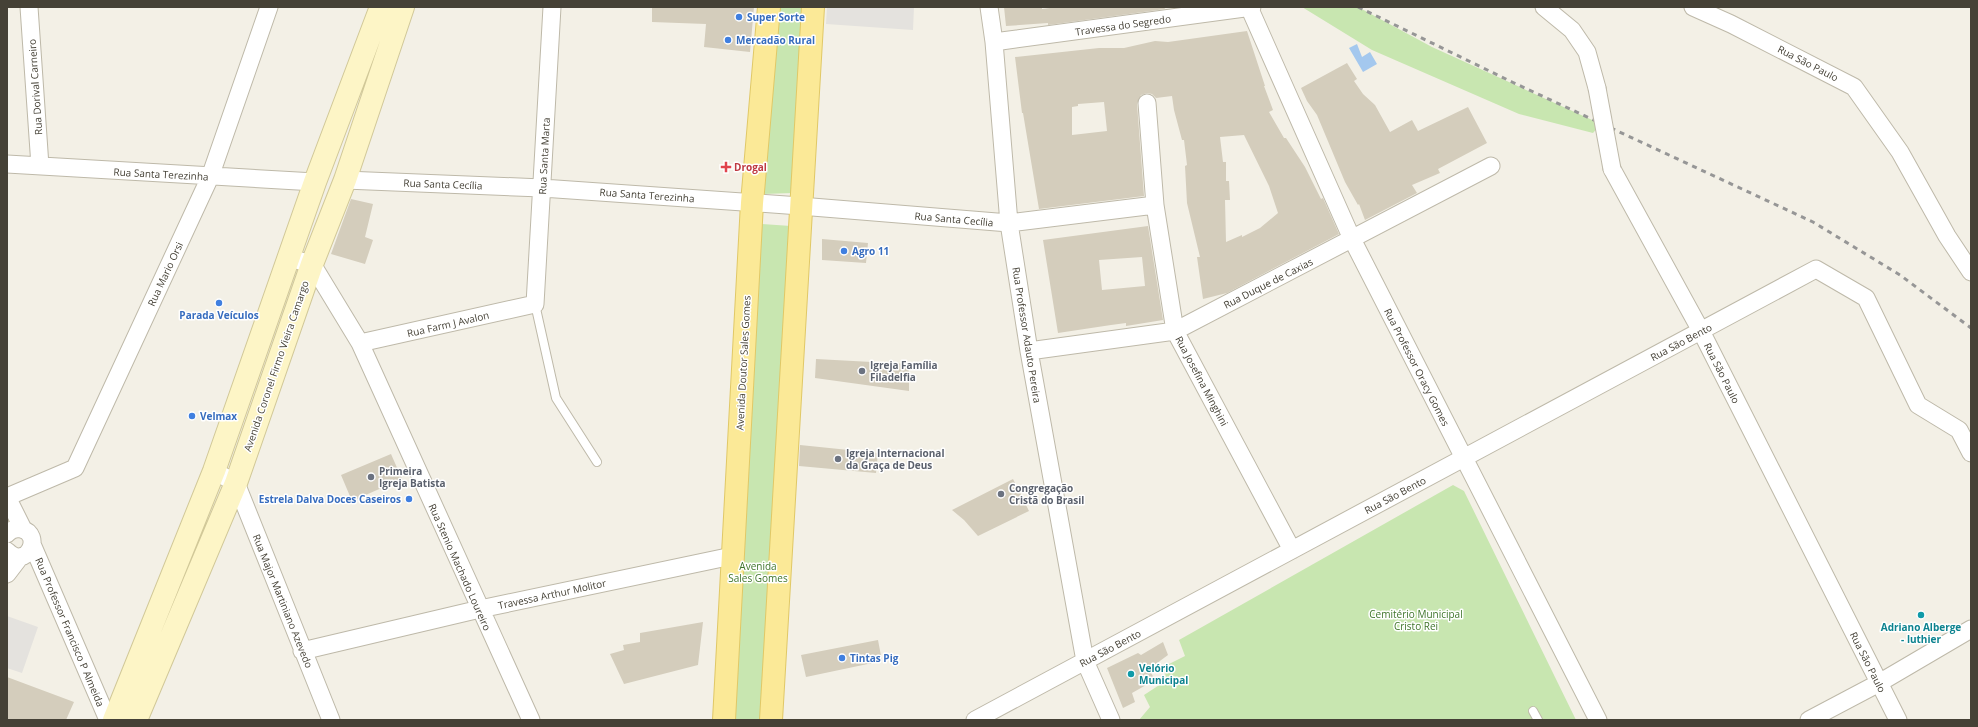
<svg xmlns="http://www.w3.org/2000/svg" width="1978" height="727" font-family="'Open Sans',sans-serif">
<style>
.green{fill:#c8e6b0}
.parking{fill:#e4e2de}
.water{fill:#a4c8ee}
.building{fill:#d4cdbc;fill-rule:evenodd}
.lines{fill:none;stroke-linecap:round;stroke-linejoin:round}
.service-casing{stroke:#beb9a9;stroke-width:10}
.minor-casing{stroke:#beb9a9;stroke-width:19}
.secondary-casing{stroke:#d1c898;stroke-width:24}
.primary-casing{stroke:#e0c867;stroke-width:24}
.service{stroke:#fff;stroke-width:8}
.minor{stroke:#fff;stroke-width:17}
.secondary{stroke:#fdf5c6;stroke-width:22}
.primary{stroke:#fbe997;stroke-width:22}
.rail{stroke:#969696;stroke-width:3;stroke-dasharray:5 5;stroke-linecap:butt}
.minor-bridge-casing{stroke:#beb9a9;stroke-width:19;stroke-linecap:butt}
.minor-bridge{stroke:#fff;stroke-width:17}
.shop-dot{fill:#3f7fe0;stroke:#fff;stroke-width:1.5}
.health-dot{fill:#e0444e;stroke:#fff;stroke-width:1.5}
.worship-dot{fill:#6b7280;stroke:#fff;stroke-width:1.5}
.culture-dot{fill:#0f9aa8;stroke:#fff;stroke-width:1.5}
.labels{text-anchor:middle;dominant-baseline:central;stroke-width:3;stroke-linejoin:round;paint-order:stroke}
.shop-label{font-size:10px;font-weight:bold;fill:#366cbe;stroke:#fff;text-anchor:start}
.street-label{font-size:10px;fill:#454136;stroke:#fff}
.health-label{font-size:10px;font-weight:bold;fill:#be3a42;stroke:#fff;text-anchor:start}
.worship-label{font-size:10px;font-weight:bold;fill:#5b616d;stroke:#fff;text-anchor:start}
.park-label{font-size:10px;fill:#3f752b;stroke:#fff}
.culture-label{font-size:10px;font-weight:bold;fill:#0d838f;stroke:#fff}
</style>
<rect width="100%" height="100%" fill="#f3f0e6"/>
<path class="green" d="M778,7H805L793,193L763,194Z
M1302,7H1358L1432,47L1601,124L1593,133L1519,114L1372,50Z
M762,224L791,226L767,720H734L742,556Z
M1453,485L1464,491L1576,720H1139L1150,707L1144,695L1167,680L1163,667L1185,656L1179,640Z"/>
<path class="parking" d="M827,7H914L913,30L826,24Z
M7,616L38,627L22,673L7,668Z"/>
<path class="water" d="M1357,44L1362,57L1370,52L1377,64L1363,72L1349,48Z"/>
<path class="building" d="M652,7H754L750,52L704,47L706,24L652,22Z
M1004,7H1042V9L1057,7H1164L1165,9L1048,25V23L1006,26Z
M1247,31L1265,86H1264L1273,110L1269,112L1284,138H1286L1305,167L1321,199L1323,198L1339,234L1227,293L1203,299L1197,257H1200L1187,203L1185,166L1187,165L1184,140H1182L1174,110L1172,96L1156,98L1152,94L1147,93L1141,95L1137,104L1144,196L1039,209L1023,113H1022L1015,57L1099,48H1124L1155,41L1168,42ZM1104,102L1107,131L1072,135V107L1078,106V104ZM1244,135L1269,186L1278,213L1260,228L1242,237V235L1226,242L1225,200H1230L1229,181H1226V162H1223L1220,137Z
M1347,63L1357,79L1354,81L1363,94L1375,105L1390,132L1412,120L1418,131L1468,107L1487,143L1438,169L1440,173L1412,185L1417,193L1365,220L1359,204L1358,205L1345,182L1317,115L1307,101L1301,88Z
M351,199L373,204L365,237L373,240L365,264L331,254Z
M1148,226L1163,320L1126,326V323L1111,325L1058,333L1043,240ZM1142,257L1145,286L1102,290L1099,260Z
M822,239L868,243L866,263L822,260Z
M816,359L909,364V391L815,378Z
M800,445L878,453L876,473L799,466Z
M391,454L402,479L352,501L341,475Z
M1013,479L1029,511L978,536L964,520L952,510Z
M703,622L698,665L624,684L610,654L624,650L623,645L640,642V633Z
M878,640L882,661L806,677L801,655Z
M1163,642L1168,655L1149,669L1155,680L1132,693L1135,702L1123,708L1107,668L1138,653L1141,655Z
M7,677L74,702L66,720H7Z"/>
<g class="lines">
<defs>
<path id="service" d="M535,304L556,398L597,462
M1533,711L1538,720"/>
<path id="minor" d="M29,7L40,166
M989,7L994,42L1009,223L1029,351L1085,661L1111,720
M1249,7L1352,239L1598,720
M1544,7L1572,30L1587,52L1597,88
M1693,7L1731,24L1854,87L1900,152L1947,236L1971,272
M994,42L1252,7
M1147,103L1155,205L1175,331L1292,550
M7,164L315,182
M1612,169L1701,331L1898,720
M345,180L542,188L800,206L1009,223L1155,205
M289,258L312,264L360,343L531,720
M360,343L535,304L552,7
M1029,351L1175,331L1491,166
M214,471L236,483L331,720
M7,497L75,468L210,177L269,7
M7,497L23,529
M7,534C10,530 16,528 21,529C44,534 27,571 7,551
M32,544L108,720
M7,574L20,557
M302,651L480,609L732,556
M975,720L1816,269L1866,298L1918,405L1959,430L1971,453
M1809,720L1879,683L1971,629"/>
<path id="secondary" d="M114,720L214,471L315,182L381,7
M136,720L236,483L312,264L345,180L403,7"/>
<path id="primary" d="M724,720L752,203L769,7
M771,720L813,7"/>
</defs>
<use href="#service" class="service-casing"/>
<use href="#minor" class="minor-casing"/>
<use href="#secondary" class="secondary-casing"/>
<use href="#primary" class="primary-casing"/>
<use href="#service" class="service"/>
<use href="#minor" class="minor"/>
<use href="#secondary" class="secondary"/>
<use href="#primary" class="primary"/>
<path class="rail" d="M1358,7L1512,82L1813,222L1900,275L1971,328"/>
<defs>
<path id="minor-bridge" d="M1597,88L1612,169"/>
</defs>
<use href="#minor-bridge" class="minor-bridge-casing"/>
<use href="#minor-bridge" class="minor-bridge"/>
</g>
<g class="shop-dot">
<circle cx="739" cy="17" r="4"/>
<circle cx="728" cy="40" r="4"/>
<circle cx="844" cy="251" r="4"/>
<circle cx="219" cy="303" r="4"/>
<circle cx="192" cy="416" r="4"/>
<circle cx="409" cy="499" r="4"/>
<circle cx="842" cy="658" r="4"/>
</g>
<path class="health-dot" d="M724 161h4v4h4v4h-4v4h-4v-4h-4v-4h4z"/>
<g class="worship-dot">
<circle cx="862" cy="371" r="4"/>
<circle cx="838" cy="459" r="4"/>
<circle cx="371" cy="477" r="4"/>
<circle cx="1001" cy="494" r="4"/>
</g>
<g class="culture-dot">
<circle cx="1921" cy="615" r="4"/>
<circle cx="1131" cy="674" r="4"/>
</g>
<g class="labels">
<g class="shop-label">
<text x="747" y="17">Super Sorte</text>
<text x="736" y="40">Mercadão Rural</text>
<text x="852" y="251">Agro 11</text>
<text x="219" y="315" text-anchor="middle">Parada Veículos</text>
<text x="200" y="416">Velmax</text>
<text x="401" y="499" text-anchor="end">Estrela Dalva Doces Caseiros</text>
<text x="850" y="658">Tintas Pig</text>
</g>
<g class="street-label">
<text transform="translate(1123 25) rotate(-8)">Travessa do Segredo</text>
<text transform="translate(1808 63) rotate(27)">Rua São Paulo</text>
<text transform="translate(35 87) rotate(-94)">Rua Dorival Carneiro</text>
<text transform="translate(544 156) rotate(-87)">Rua Santa Marta</text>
<text transform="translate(161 174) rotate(3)">Rua Santa Terezinha</text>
<text transform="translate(443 184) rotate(2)">Rua Santa Cecília</text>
<text transform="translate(647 195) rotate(4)">Rua Santa Terezinha</text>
<text transform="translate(954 219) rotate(5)">Rua Santa Cecília</text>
<text transform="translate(165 274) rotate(-65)">Rua Mario Orsi</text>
<text transform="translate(1268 283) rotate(-27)">Rua Duque de Caxias</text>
<text transform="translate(448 324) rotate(-13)">Rua Farm J Avalon</text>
<text transform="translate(1027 335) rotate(81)">Rua Professor Adauto Pereira</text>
<text transform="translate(1681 342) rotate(-28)">Rua São Bento</text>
<text transform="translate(743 363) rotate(-87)">Avenida Doutor Sales Gomes</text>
<text transform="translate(276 366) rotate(-71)">Avenida Coronel Firmo Vieira Camargo</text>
<text transform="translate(1417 367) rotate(63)">Rua Professor Oracy Gomes</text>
<text transform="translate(1722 373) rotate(63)">Rua São Paulo</text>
<text transform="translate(1202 381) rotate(62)">Rua Josefina Minghini</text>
<text transform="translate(1395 495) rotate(-28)">Rua São Bento</text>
<text transform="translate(460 567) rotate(66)">Rua Stenio Machado Loureiro</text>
<text transform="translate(552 594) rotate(-12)">Travessa Arthur Molitor</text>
<text transform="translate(283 601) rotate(68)">Rua Major Martiniano Azevedo</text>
<text transform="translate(70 632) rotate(67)">Rua Professor Francisco P Almeida</text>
<text transform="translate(1110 648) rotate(-28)">Rua São Bento</text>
<text transform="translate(1868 662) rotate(63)">Rua São Paulo</text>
</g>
<g class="health-label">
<text x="734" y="167">Drogal</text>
</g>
<g class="worship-label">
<text x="870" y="365">Igreja Família<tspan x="870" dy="12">Filadelfia</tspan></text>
<text x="846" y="453">Igreja Internacional<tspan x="846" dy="12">da Graça de Deus</tspan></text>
<text x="379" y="471">Primeira<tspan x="379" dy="12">Igreja Batista</tspan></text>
<text x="1009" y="488">Congregação<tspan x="1009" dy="12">Cristã do Brasil</tspan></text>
</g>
<g class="park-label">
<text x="758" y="566">Avenida<tspan x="758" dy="12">Sales Gomes</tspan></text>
<text x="1416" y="614">Cemitério Municipal<tspan x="1416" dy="12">Cristo Rei</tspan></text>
</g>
<g class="culture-label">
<text x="1921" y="627">Adriano Alberge<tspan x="1921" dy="12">- luthier</tspan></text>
<text x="1139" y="668" text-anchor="start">Velório<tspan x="1139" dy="12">Municipal</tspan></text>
</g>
</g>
<rect width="1978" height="727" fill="none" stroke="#454136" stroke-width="16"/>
</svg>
